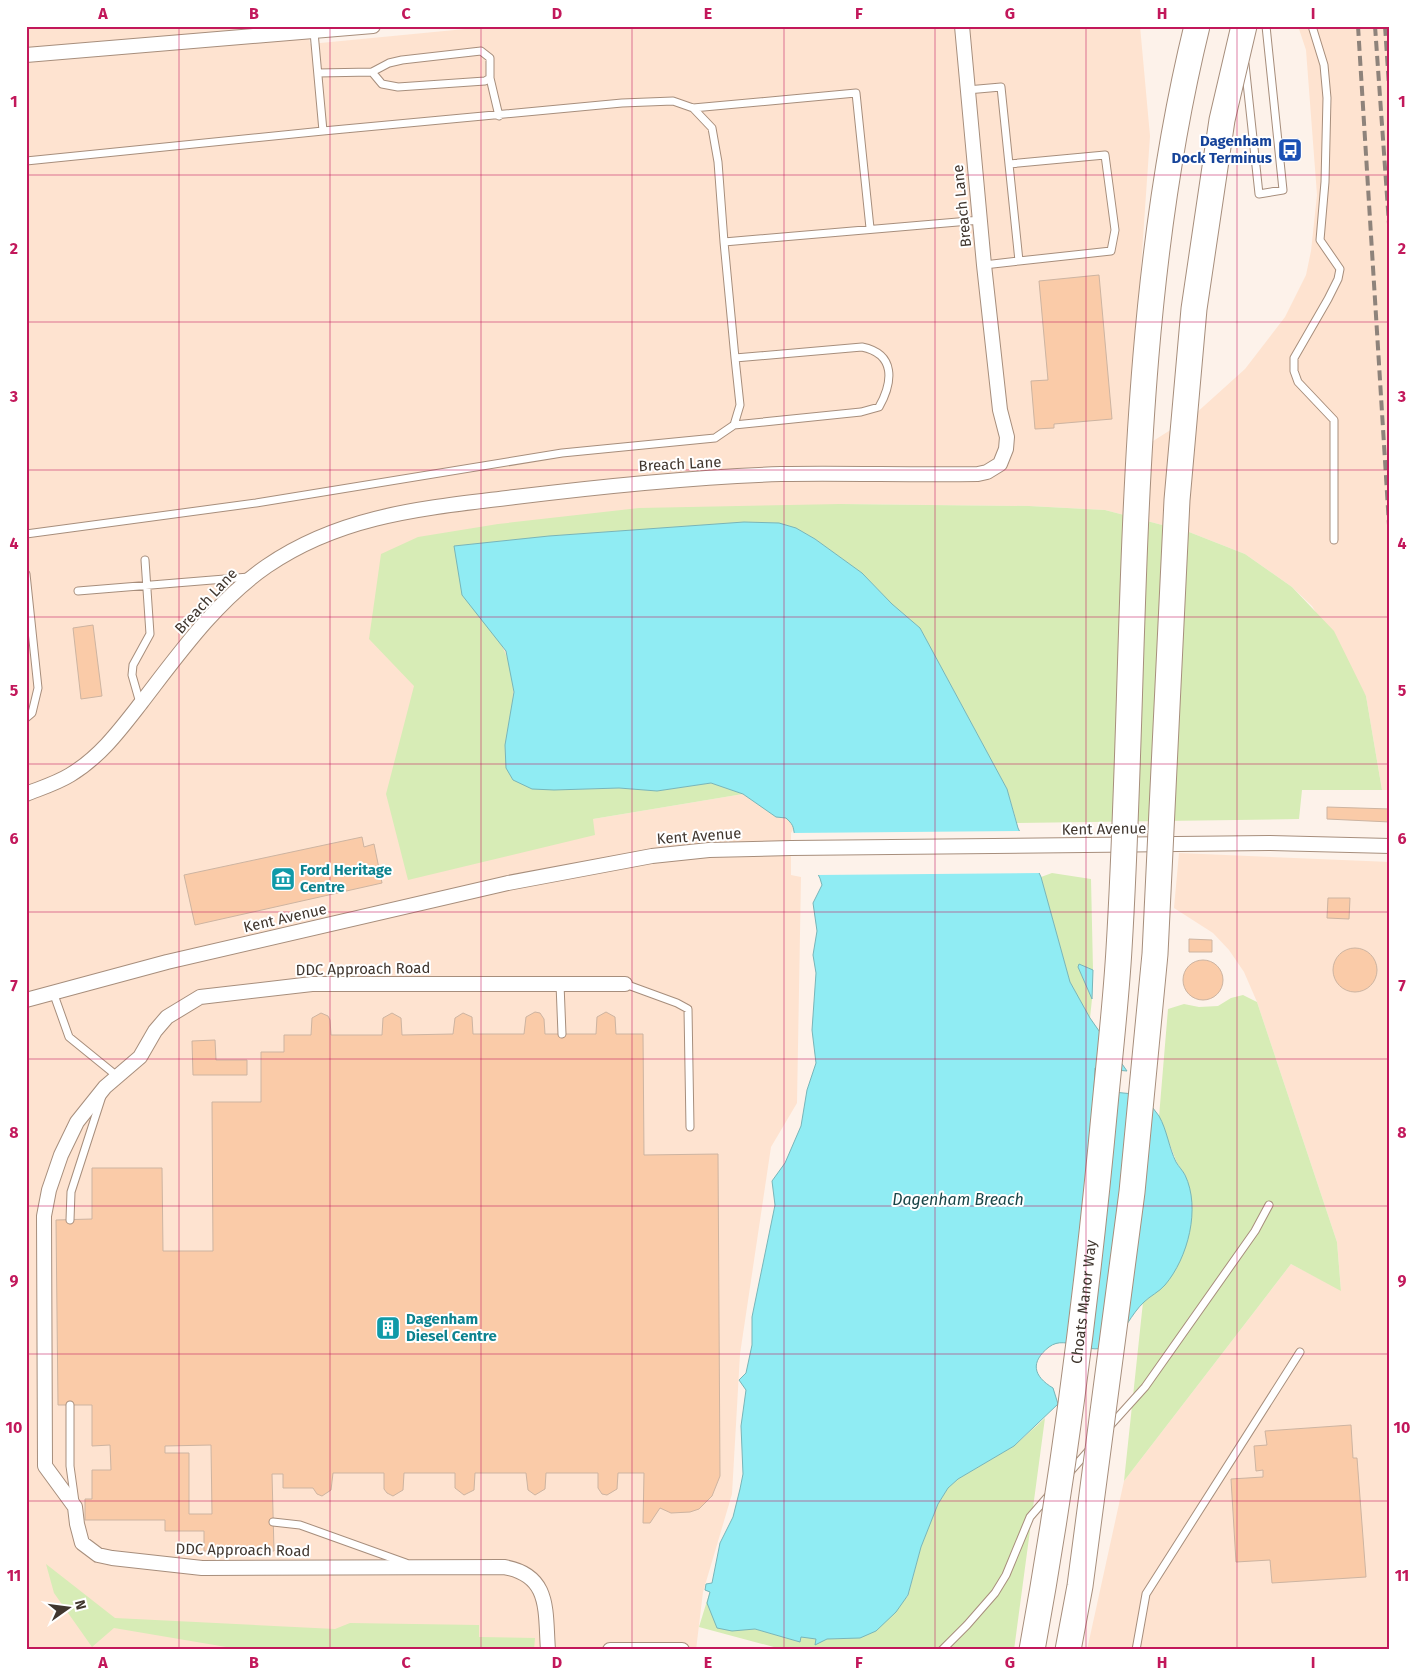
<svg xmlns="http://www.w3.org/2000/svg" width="1416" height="1676" font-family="'Fira Sans',sans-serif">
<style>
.built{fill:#fee3d0}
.green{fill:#d7ecb6}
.water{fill:#90ecf3;stroke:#78b5b8}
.pier{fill:#fdf2ea}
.building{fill:#facba8;stroke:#cdb4a1;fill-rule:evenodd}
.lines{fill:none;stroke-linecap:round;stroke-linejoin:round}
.lane-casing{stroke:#a78e7c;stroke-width:9}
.street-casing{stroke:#a78e7c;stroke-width:16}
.lane{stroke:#fff;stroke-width:7}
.street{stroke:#fff;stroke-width:14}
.rail{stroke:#8e837b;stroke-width:4;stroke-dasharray:10 5;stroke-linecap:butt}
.highway-bridge-casing{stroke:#a78e7c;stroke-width:27;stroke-linecap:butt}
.highway-bridge{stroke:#fff;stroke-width:25}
.grid{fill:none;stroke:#c2185b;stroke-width:1;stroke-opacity:0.55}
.labels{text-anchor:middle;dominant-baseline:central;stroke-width:4;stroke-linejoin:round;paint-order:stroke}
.transit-label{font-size:15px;font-weight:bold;fill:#164399;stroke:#fff;text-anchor:end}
.street-label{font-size:15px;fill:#40362e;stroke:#fff}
.culture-label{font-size:15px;font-weight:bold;fill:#0d838f;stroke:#fff;text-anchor:start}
.water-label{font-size:16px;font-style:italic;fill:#194447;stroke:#fff}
.neatline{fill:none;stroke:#c2185b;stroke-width:2}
.grid-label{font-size:16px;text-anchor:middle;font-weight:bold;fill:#c2185b}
</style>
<rect width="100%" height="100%" fill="#fdf2ea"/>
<path class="built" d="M26,26H308L310,44L496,26H1140L1150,136L1128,457L1194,415L1245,369L1285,317L1306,275L1311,251L1317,195L1306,50L1298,26H1390V790H1382L1366,696L1312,606L1292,587L1245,554L1189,532L1105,510L1029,506L841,504L459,820L593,819L743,794L776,817L786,818L795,826L791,833V875L801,877L797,1103L771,1147L740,1354L732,1494L703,1592L696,1650H26Z
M1179,853L1390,862V1650H1087L1124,1481L1291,1264L1341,1290L1337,1242L1257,1002L1244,972L1229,950L1213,933L1174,908Z"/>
<path class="green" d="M841,504L1029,506L1105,510L1189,532L1245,554L1292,587L1334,631L1366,696L1382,790H1302L1299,819L1017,823L1007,789L920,628L892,604L862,573L815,539L796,528L779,523L744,522L549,536L454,546L497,638C507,652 514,675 513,693C512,723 496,752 513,780L554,790L619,788L657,791L711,783L743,794L593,819L595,835L408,880L386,794L414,686L369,639L381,554L418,537L498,524L639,508Z
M1052,873L1091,879L1093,970L1079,964L1078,967L1092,999L1090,1018L1070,982L1041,877Z
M1243,995L1257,1002L1337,1242L1341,1291L1291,1264L1124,1481L1143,1302L1164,1286L1186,1176L1177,1163L1159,1117L1168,1009L1184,1004L1199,1007L1218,1006L1231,998Z
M1045,1418L1014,1650H785L699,1627L710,1591L755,1629L800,1642L801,1636L816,1639V1644L827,1639H846L876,1631L908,1596L921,1547L938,1504L948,1488L958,1479L1014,1446Z
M46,1564L115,1618L335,1629L350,1623L479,1625V1637L535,1638L534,1650H244L114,1628L92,1647L54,1593Z"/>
<path class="water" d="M744,522L779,523L796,528L815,539L862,573L892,604L920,628L1007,789L1018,828L1041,877L1070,982L1090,1018L1127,1071L1095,1068L1094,1090L1143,1095C1148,1102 1154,1109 1159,1116C1167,1130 1169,1148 1176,1162C1179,1167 1183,1171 1185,1175C1201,1208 1188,1258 1165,1285C1159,1292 1150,1296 1144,1302C1131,1314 1124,1333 1110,1344C1091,1359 1067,1333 1049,1347C1030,1362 1033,1376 1053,1388L1058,1404L1014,1446L958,1479L948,1488L938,1504L921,1547L908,1595L896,1612L876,1631L860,1638L827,1639L815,1645L816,1639L801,1637L800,1642L755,1629L732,1631L717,1628L707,1603L710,1592L705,1590L706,1584L712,1583L720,1543L733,1517L740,1489L743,1474L741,1426L746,1390L739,1380L746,1373L752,1345V1317L775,1205L772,1181L785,1163L801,1126L807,1090L816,1063L812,1030L816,973L813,955L817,931L813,903L822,885C818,867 803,855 796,839C792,828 796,827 786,818L776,817L743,794L711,783L657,791L619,788L554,790L532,789L513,780L506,768L505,745L514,692L506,651L462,595L454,546L549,536Z
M1079,964L1093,970L1092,999L1078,967Z"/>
<path class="pier" d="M1022,831L1041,873L816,875L793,839V833Z"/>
<path class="building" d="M1099,275L1112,419L1054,424V428L1035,429L1031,381L1048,380L1039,281Z
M93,625L102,696L81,699L73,628Z
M1327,807L1390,809V822L1327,819Z
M362,837L364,847L374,844L382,883L195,925L184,875Z
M1328,898H1350L1349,919L1327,918Z
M1189,939L1212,940V952H1189Z
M1333 970a22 22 0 1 1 44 0a22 22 0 1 1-44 0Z
M1183 980a20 20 0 1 1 40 0a20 20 0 1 1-40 0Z
M535,1012L540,1013L544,1019L545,1034H596L597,1017L606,1012L615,1017L616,1034H643L644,1155L718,1154L720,1476L712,1496L699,1509L690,1512L671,1513L660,1508L650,1523H643L644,1473H618L617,1489L607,1495L602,1494L598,1488V1473H546L545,1489L535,1495L528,1490L526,1473H475L474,1490L464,1495L455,1488V1473H404L403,1490L393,1496L387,1493L384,1489V1473H333L331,1490L322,1496L317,1494L313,1488H283V1474H272L274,1551H204V1531H165V1520H85V1499H92V1470H111L110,1445L92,1446V1405H58L56,1220L92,1219V1168H162L163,1251H213L212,1102H261V1052H284V1035H311L312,1018L321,1013L328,1016L330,1020L331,1035H382L383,1018L392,1013L401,1018L402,1035L453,1034L455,1018L463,1013L472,1017L473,1034H524L526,1017ZM211,1445L212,1514H189V1453H165V1446Z
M215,1040L216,1060H247V1075H193L192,1041Z
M1351,1425L1353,1458H1357L1366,1577L1272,1583L1270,1560L1236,1562L1231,1479L1263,1477V1470L1256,1471L1254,1446L1267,1445L1265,1431Z"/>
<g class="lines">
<defs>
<path id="lane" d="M1312,26L1324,65L1327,98L1325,182L1320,240L1340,269L1338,279L1328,299L1294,358V371L1298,382L1334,420V540
M314,32L323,131L622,103L673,101L693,108L856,93L870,228
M1245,64L1259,194L1283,190L1266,26
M318,73L372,72L389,63L402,60L481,51L490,58V78L485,81L398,87L382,84L372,72
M490,78L499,116
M967,90L1001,87L1019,261L984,265
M693,108L712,128L718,162L724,242L981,220
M26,161L323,131
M1009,164L1105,155L1115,230L1111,251L1019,261
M724,242L735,358L862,347C896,354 893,382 879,407L861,412L734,425
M26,534L256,503L562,453L715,438L734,425L740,405L735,358
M26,574L38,688L32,713L26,718
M78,591L249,577
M140,703L132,675L133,665L150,634L145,560
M560,984L562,1034
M625,984L677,1003L688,1009L690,1127
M53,992L69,1037L117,1076
M70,1220L71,1192L102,1096
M70,1405V1466L75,1502
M1108,1428L1145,1387L1255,1231L1269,1205
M1069,1473L1090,1449
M273,1522L300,1525L406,1563
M942,1650L967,1625L995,1593L1006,1575L1030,1517L1050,1494
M1136,1650L1146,1594L1300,1352"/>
<path id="street" d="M26,55L373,26
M26,794C41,788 57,783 70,775C100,757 120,730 141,703C178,655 216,601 267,566C343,514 427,508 515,497C604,486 692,477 781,474C847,473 913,475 978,474L987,472L1000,464L1006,449L1007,437L1000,410L984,265L962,26
M26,1000L167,962L508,883L652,856L709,850L791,848L1269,843L1390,846
M548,1650C545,1611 551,1575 504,1567L202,1568L112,1558L98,1555L82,1543L77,1524L75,1507L45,1466L44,1216L49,1190L61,1155L77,1122L105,1087L140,1057L155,1031L167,1017L200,997L312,984H625
M610,1650H682"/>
</defs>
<use href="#lane" class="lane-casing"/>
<use href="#street" class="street-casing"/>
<use href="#lane" class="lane"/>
<use href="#street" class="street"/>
<path class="rail" d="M1358,26L1390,541
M1375,26L1390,238
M1385,26L1390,101"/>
<defs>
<g id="highway-bridge">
<path id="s1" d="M1032,1650C1065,1469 1088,1287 1105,1105C1110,1053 1116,1001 1119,949C1138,641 1123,328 1197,26"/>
<path d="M1068,1650L1080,1586L1132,1192L1155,954L1177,500L1194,309L1222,120L1244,26"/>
</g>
</defs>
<use href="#highway-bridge" class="highway-bridge-casing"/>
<use href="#highway-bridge" class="highway-bridge"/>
</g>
<path class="grid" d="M179,26V1650M330,26V1650M481,26V1650M632,26V1650M784,26V1650M935,26V1650M1086,26V1650M1237,26V1650M26,175H1390M26,322H1390M26,470H1390M26,617H1390M26,764H1390M26,912H1390M26,1059H1390M26,1206H1390M26,1354H1390M26,1501H1390"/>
<defs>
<symbol id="bus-square" viewBox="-11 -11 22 22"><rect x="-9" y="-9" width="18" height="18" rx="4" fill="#1a4fb4" stroke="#fff"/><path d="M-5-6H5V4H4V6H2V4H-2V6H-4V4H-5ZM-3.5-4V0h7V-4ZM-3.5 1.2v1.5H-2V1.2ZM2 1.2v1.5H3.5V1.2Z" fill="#fff"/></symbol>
<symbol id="museum-square" viewBox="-11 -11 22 22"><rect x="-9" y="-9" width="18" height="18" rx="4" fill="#0f9aa8" stroke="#fff"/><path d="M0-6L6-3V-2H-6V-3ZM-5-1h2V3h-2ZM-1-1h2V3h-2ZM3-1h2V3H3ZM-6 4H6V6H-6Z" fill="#fff"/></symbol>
<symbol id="building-square" viewBox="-11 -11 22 22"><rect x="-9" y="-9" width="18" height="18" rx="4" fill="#0f9aa8" stroke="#fff"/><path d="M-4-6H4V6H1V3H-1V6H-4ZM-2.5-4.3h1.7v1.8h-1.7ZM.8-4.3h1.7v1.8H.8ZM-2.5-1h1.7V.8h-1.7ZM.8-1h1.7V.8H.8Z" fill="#fff"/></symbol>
</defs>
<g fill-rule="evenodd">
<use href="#bus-square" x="1276" y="136" width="28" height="28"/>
<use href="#museum-square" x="269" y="865" width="28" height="28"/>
<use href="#building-square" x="374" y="1314" width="28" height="28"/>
</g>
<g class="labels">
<g class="transit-label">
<text x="1272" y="141">Dagenham<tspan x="1272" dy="17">Dock Terminus</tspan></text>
</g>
<g class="street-label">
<text transform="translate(962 206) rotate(-96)">Breach Lane</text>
<text transform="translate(680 464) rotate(-3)">Breach Lane</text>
<text transform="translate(206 601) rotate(-47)">Breach Lane</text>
<text transform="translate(1104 829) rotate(-1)">Kent Avenue</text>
<text transform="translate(699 836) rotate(-4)">Kent Avenue</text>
<text transform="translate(285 918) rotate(-13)">Kent Avenue</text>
<text transform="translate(363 969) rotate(-1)">DDC Approach Road</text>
<text stroke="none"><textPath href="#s1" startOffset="352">Choats Manor Way</textPath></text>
<text transform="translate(243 1550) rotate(1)">DDC Approach Road</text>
</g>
<g class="culture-label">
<text x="300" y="870">Ford Heritage<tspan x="300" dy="17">Centre</tspan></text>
<text x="406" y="1319">Dagenham<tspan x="406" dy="17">Diesel Centre</tspan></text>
</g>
<g class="water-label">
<text x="958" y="1199">Dagenham Breach</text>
</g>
</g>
<rect width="1416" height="1676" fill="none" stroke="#ffffff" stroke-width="55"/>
<g transform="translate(68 1608) rotate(76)" stroke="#ffffff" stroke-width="4" paint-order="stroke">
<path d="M0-4L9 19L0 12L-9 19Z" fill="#40362e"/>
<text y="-8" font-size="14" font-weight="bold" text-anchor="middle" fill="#40362e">N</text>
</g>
<rect x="28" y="28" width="1360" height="1620" class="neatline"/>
<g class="grid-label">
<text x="103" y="19">A</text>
<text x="254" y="19">B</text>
<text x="406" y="19">C</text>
<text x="557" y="19">D</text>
<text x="708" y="19">E</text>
<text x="859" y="19">F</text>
<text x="1010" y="19">G</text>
<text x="1162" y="19">H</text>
<text x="1313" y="19">I</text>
<text x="14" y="107">1</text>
<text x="1402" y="107">1</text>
<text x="14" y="254">2</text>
<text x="1402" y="254">2</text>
<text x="14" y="402">3</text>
<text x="1402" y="402">3</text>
<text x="14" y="549">4</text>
<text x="1402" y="549">4</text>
<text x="14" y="696">5</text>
<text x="1402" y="696">5</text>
<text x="14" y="844">6</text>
<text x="1402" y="844">6</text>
<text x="14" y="991">7</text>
<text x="1402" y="991">7</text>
<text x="14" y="1138">8</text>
<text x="1402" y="1138">8</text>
<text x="14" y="1286">9</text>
<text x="1402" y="1286">9</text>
<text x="14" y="1433">10</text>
<text x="1402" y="1433">10</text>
<text x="14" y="1581">11</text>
<text x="1402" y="1581">11</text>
<text x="103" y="1668">A</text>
<text x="254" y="1668">B</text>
<text x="406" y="1668">C</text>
<text x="557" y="1668">D</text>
<text x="708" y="1668">E</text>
<text x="859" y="1668">F</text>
<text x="1010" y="1668">G</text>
<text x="1162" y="1668">H</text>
<text x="1313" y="1668">I</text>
</g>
</svg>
